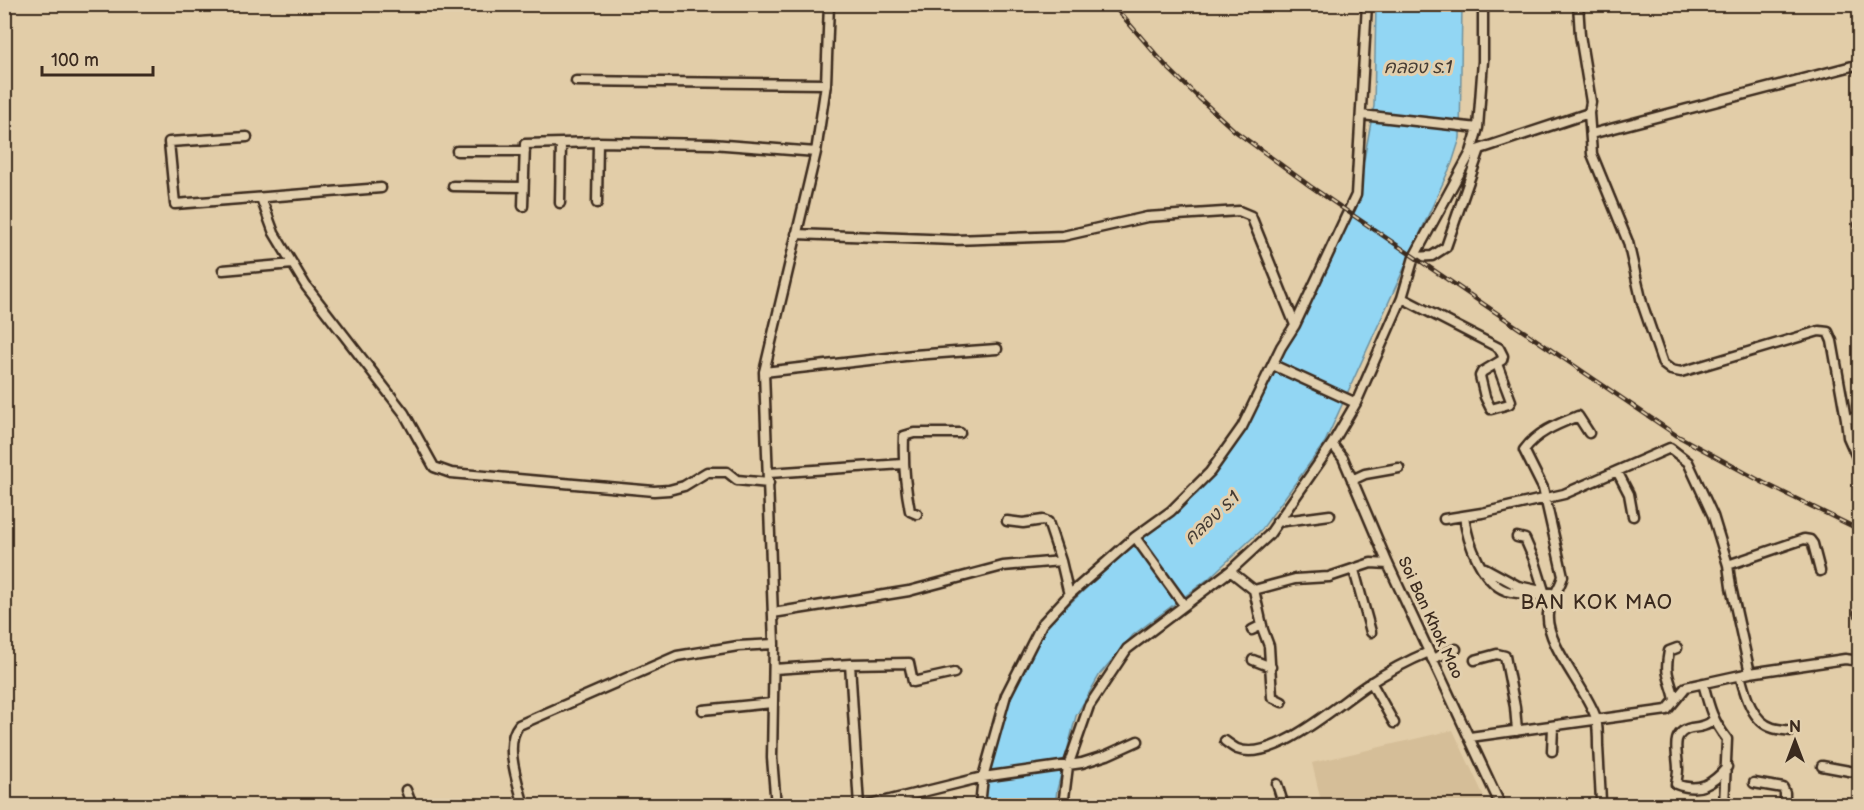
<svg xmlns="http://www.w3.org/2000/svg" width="1864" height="810" font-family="'Balsamiq Sans','Playpen Sans Thai',sans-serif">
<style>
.built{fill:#d5be98}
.water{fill:#92d6f3;stroke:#6f919e;stroke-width:1.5}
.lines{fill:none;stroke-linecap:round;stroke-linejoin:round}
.minor-casing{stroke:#3b2a1e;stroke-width:13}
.minor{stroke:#e2cfad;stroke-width:8}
.rail-casing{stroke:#3b2a1e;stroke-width:4.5}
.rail{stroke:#e2cfad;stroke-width:2;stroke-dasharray:7;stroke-linecap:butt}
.labels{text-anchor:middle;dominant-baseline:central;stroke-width:6;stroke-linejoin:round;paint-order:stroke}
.street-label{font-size:16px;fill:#3b2a1e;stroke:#e2cfad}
.water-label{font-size:18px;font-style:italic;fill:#443b33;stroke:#e2cfad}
.quarter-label{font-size:20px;letter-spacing:1.5px;fill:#3b2a1e;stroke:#e2cfad}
</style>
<rect width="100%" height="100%" fill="#e2cda8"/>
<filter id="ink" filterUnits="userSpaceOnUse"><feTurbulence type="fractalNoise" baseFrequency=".0167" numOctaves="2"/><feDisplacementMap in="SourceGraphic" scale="12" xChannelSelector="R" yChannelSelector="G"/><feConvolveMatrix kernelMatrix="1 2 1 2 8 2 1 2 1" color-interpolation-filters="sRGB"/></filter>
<g filter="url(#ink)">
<path class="built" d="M1453,730L1488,805H1322L1312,763Z"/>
<path class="water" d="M1376,5H1462L1460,138L1452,163L1325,442L1262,529L1208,579L1133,635L1100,674L1076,716L1057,790L1055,805L983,806L986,784L1010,695L1045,627L1133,544L1198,493L1249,421L1353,199L1364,160L1374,106Z"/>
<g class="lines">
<defs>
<path id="minor" d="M576,81L826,84
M1589,113L1592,154L1628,242L1642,303L1663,364L1671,370L1681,372L1819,331L1828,332L1832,341L1846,419L1848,437L1860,464
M1362,115L1478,128
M1591,134L1860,64
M247,137L169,142L175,204L381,188
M457,151H525
M1471,152L1589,113L1591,102L1580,35L1578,4
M453,186L523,187
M261,198L274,233L306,286L404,413L434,467L451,473L654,491L669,490L684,486L707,472H727L737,480L769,483
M560,203L561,144
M597,203L598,142
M523,206L525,144L598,142L712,144L816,152
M1859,225H1860
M796,234L955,240L1063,236L1147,217L1239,211L1251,216L1295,325L1281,347L1242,427L1210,472L1171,511L1135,537L1069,595L1042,624L1006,695L983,777L980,806
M1414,257L1432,256L1446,247L1480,149
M223,270L293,264
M1402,298L1499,348L1503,356L1502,360L1482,372L1480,376L1485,397L1491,409L1509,404L1511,401L1497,364
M1295,325L1356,195L1367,4
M1273,365L1356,403
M764,372L914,355L997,349
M1858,405L1860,416
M1846,419L1860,417
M1589,433L1578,416C1558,424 1537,432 1524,450L1543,488L1563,576C1560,589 1549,600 1548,614C1545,644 1587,689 1596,718C1598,727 1598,737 1598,746C1599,764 1600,783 1601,801L1603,806
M1332,444L1343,458L1388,564L1501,806
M1617,471L1629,494L1633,516
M769,473L903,464
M1352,480L1365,474L1399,468
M917,514L910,511C905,486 903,462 904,436L914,433H960
M1464,516C1467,541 1483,587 1511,592C1525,595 1541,593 1552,601
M1444,519L1482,513L1564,494L1670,448L1688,462L1713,516L1728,565L1731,587L1750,673
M1007,521L1023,523L1043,520L1048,522L1061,561
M1277,522L1330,515
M1135,537L1184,605
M1517,537L1525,539L1535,562L1544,591
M1728,565L1804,539L1810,540L1813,544L1820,571
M1485,568L1518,586L1551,593
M1354,570L1371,632
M1230,571L1254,590L1295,579L1329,577L1371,563L1388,564
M1254,590L1263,630L1269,646L1272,697L1282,702
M773,613L909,591L1003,566L1061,561L1069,595
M1859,613L1860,614
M1252,630L1262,625
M1432,659L1456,649
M1253,660L1271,667
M1475,660L1497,654L1505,656L1515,707L1517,731
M850,664L859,806
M774,669L850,664L909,663L913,682L954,673
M1740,675C1745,694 1752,722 1773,728C1779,730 1786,730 1793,731
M1371,682L1394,723
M1703,683C1709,706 1712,720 1727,739L1724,806
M1675,699C1670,677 1664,676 1669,651L1677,648
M703,710L772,703
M1713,720C1708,726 1699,727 1691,728C1669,733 1678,753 1678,769C1678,774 1677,779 1676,784C1699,793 1713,784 1727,767
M1470,737L1667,710L1686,687L1750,673L1845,659L1860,661
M1225,741C1229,744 1233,747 1237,749C1274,763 1338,704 1367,685C1387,672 1407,661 1429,652
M1552,751L1553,727
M1822,766L1860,773
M1754,783L1783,788L1785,793V806
M1277,784L1283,803L1289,806
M406,790L412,806
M524,806C518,783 503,744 519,725L677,656L738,646L774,644
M776,806L772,758L774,644L764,372L816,152L826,84L829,4
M866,806L983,777L1082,763L1107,755L1138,741
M1063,806L1068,766L1089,706L1127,649L1230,571L1269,535L1332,444L1356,403L1402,298L1414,257L1471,152L1478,128L1483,61V4"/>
</defs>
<use href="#minor" class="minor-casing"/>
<use href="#minor" class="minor"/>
<defs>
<path id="rail" d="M1112,4L1166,66L1199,98L1235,131L1310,186L1676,435L1764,483L1860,530"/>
</defs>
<use href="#rail" class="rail-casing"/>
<use href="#rail" class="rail"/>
</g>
</g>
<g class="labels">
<g class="street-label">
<text transform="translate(1430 618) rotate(65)">Soi Ban Khok Mao</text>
</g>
<g class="water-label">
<text x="1418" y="67">คลอง ร.1</text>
<text transform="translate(1212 518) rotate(-43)">คลอง ร.1</text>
</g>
<g class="quarter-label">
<text x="1597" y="603">BAN KOK MAO</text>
</g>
</g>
<rect width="1864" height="810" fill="none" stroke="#e2cfad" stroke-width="24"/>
<rect x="12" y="12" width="1840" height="786" fill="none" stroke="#3b2a1e" stroke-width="2" filter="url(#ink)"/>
<g transform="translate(1795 741)" stroke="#e2cfad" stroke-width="4.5" paint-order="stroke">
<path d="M0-4.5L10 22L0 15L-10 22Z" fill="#3b2a1e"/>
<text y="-9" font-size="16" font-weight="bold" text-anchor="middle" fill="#3b2a1e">N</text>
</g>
<path d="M42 66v9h111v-9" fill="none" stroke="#3b2a1e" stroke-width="3"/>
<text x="51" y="66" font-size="18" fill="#3b2a1e" stroke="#e2cfad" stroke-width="4.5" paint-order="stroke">100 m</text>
</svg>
